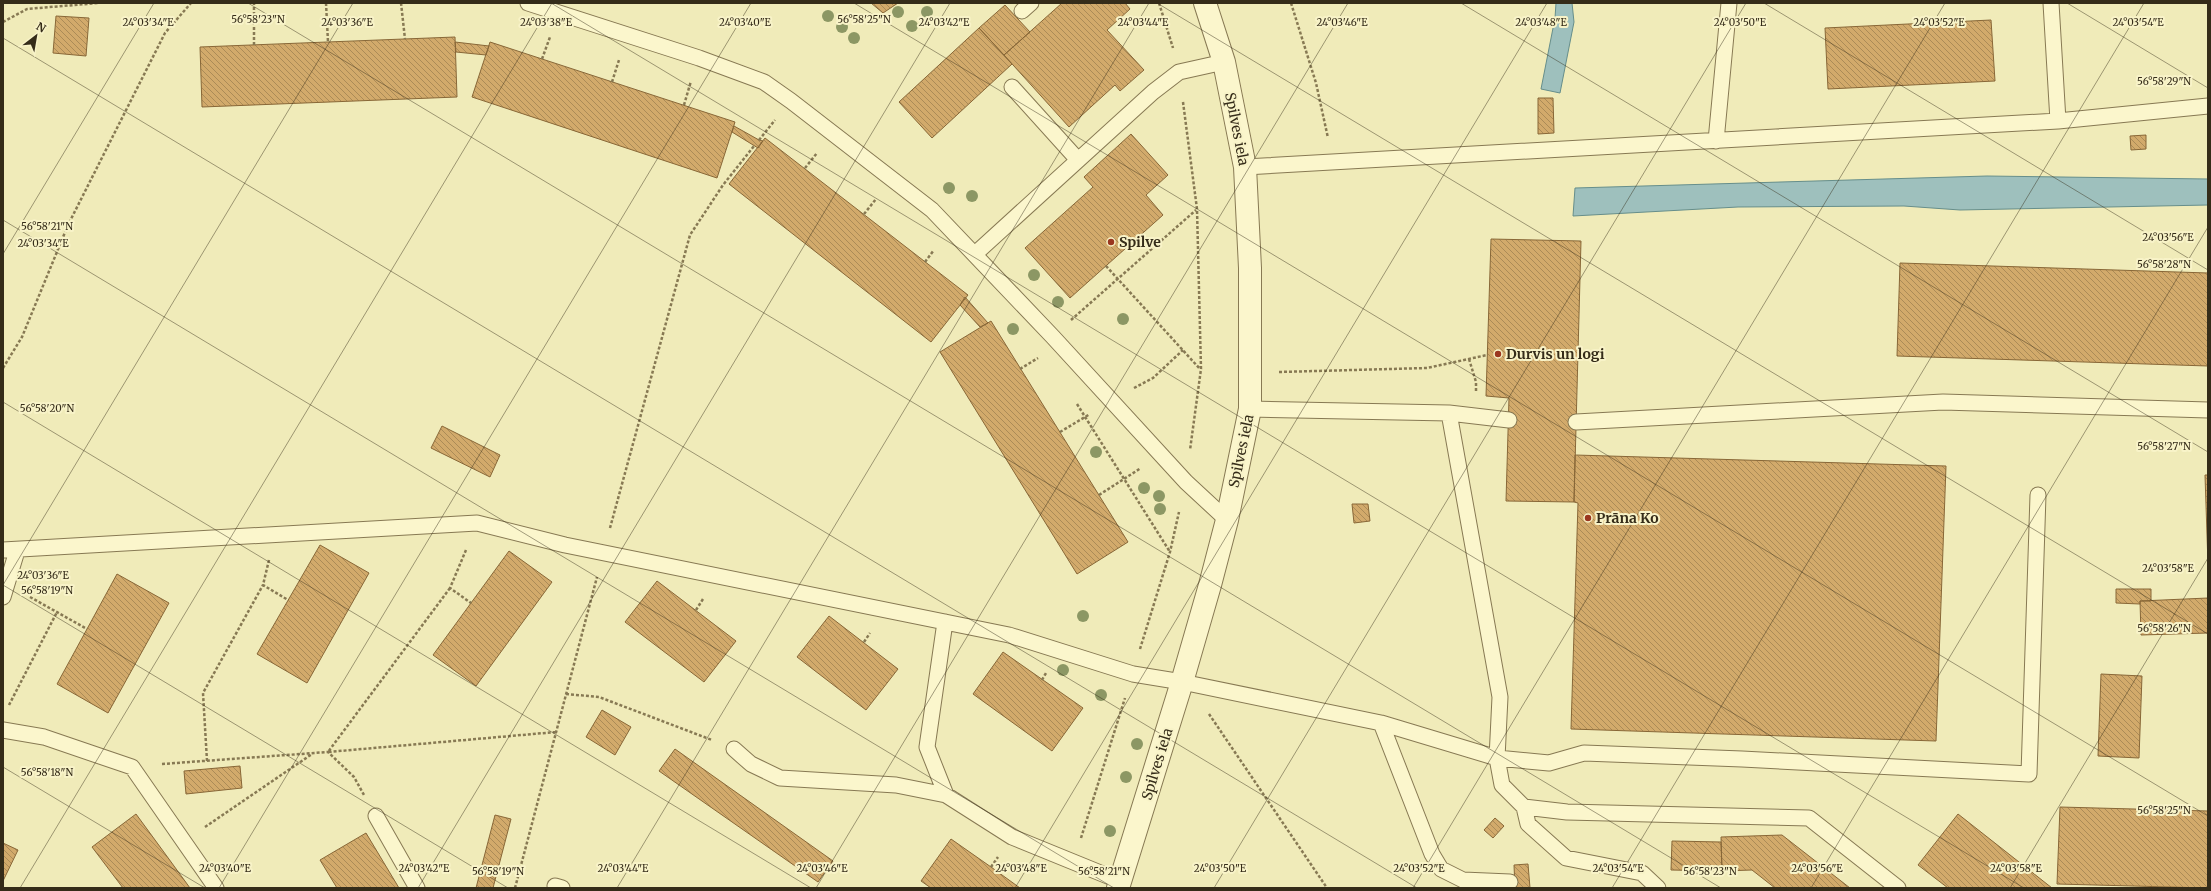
<svg xmlns="http://www.w3.org/2000/svg" width="2211" height="891" font-family="Merriweather,serif">
<style>
.water{fill:#9ec0bd;stroke:#668e8b}
.building{fill:url(#building-back-hatch);stroke:#886737}
.lines{fill:none;stroke-linecap:round;stroke-linejoin:round}
.service-casing{stroke:#877953;stroke-width:17}
.minor-casing{stroke:#877953;stroke-width:24}
.path{stroke:#877953;stroke-width:2.5;stroke-dasharray:3 2;stroke-linecap:butt}
.service{stroke:#fbf6cc;stroke-width:15}
.minor{stroke:#fbf6cc;stroke-width:22}
.tree{fill:#8c9764}
.ticks{fill:none;stroke:#352c19;stroke-width:1;stroke-opacity:0.45}
.poi-dot{fill:#9a361f;stroke:#f8f3c8;stroke-width:1.5}
.labels{text-anchor:middle;dominant-baseline:central;stroke-width:4;stroke-linejoin:round;paint-order:stroke}
.street-label{font-size:14px;fill:#352c19;stroke:#f8f3c8}
.poi-label{font-size:14px;font-weight:bold;fill:#352c19;stroke:#f8f3c8;text-anchor:start}
.ticks-label{font-size:10px;text-anchor:middle;fill:#352c19;stroke:#f8f3c8;stroke-width:4;stroke-linejoin:round;paint-order:stroke}
</style>
<defs>
<pattern id="building-back-hatch" width="6" height="6" patternUnits="userSpaceOnUse"><rect width="6" height="6" fill="#d2aa6b"/><path d="M-1 5l2 2M0 0l6 6M5-1l2 2" fill="none" stroke="#ab8b57"/></pattern>
</defs>
<rect width="100%" height="100%" fill="#f0ebb9"/>
<path class="water" d="M1556,3H1572L1574,22L1560,93L1541,89L1555,18Z
M1987,176L2208,179V205L1960,210L1904,206L1738,207L1573,216L1575,188Z"/>
<path class="building" d="M871,3H898L883,13Z
M1062,3H1125L1130,9L1107,30L1144,70L1120,91L1115,85L1069,127L1004,55Z
M1005,5L1030,32L1004,55L979,28Z
M56,16L89,18L86,56L53,53Z
M1991,20L1995,81L1828,89L1825,28Z
M979,28L1012,64L932,138L899,102Z
M455,37L457,97L202,107L200,47Z
M455,42L489,46L486,55L456,52Z
M490,42L735,122L717,178L472,97Z
M1538,98H1553L1554,133L1538,134Z
M734,126L759,140L763,141L758,148L732,132Z
M1131,134L1168,175L1146,195L1163,215L1070,298L1025,248L1093,187L1084,177Z
M2146,135V149L2131,150L2130,136Z
M765,138L968,295L931,342L729,184Z
M1491,239L1581,241L1574,502L1506,501L1509,398L1486,396Z
M1900,263L2208,273V366L1897,356Z
M965,297L988,323L980,327L960,305Z
M991,321L1128,542L1077,574L940,352Z
M442,426L500,455L490,477L431,448Z
M1575,455L1946,466L1936,741L1571,729L1578,503L1574,502Z
M2205,475H2208V565Z
M1352,504H1368L1370,521L1354,523Z
M320,545L369,573L307,683L257,654Z
M509,551L552,582L476,686L433,655Z
M117,574L169,603L108,713L57,684Z
M657,581L736,641L704,682L625,622Z
M2116,589H2151V601H2140V604L2116,603Z
M2208,598V633L2141,635L2140,601Z
M829,616L898,669L866,710L797,657Z
M1003,652L1083,708L1052,751L973,694Z
M2101,674L2142,676L2139,758L2098,756Z
M602,710L631,727L615,755L586,737Z
M675,749L833,861L818,882L659,771Z
M240,766L242,788L186,794L184,771Z
M2060,807L2208,811V888L2057,884Z
M136,814L166,855L190,888H123L92,847Z
M1958,814L2052,888H1948L1918,865Z
M495,815L511,819L493,888H476Z
M1495,818L1504,826L1493,838L1484,830Z
M366,833L399,888H337L320,860Z
M1782,835L1850,888H1775L1752,870L1722,871L1721,837Z
M951,839L991,867L1020,888H931L921,881Z
M1672,841L1721,842L1722,871L1671,870Z
M3,843L18,850L3,881Z
M1528,864L1530,888H1515L1514,865Z"/>
<g class="lines">
<defs>
<path id="service" d="M528,3L699,58L764,82L791,101L932,210L1053,337L1186,482L1227,520
M2051,3L2058,121
M1022,11L1031,3
M1012,87L1078,160
M1716,141L1729,3
M1245,167L2058,121L2208,106
M975,254L1153,92L1179,72L1224,62
M1250,409L1449,413L1509,420
M1449,413L1500,697L1497,758L1502,785L1524,807L1528,824L1566,858L1642,873L1658,888
M1576,422L1943,402L2208,410
M3,550L477,523L565,545L1009,635L1133,674L1182,682L1381,723L1497,758L1549,763L1584,753L1742,759L2029,774L2038,495
M3,597L17,551
M945,622L927,747L946,795
M1381,723L1432,854L1441,869L1463,880L1510,882
M3,730L44,737L132,767L216,888
M734,749L751,764L780,778L896,785L946,795L1012,837L1120,881
M1524,807L1567,812L1809,818L1898,888
M376,816L417,888
M555,886L562,888"/>
<path id="minor" d="M1118,888L1182,682L1210,585L1227,520L1250,409V268L1245,167L1224,62L1205,3"/>
</defs>
<use href="#service" class="service-casing"/>
<use href="#minor" class="minor-casing"/>
<path class="path" d="M326,3L328,42
M401,3L405,39
M1159,3L1173,48
M1291,3L1316,83L1328,138
M3,22L27,9L98,3
M254,45V3
M542,59L550,37
M612,82L619,60
M1183,102L1197,209L1201,369L1190,450
M684,105L691,81
M759,140L775,120
M805,168L817,153
M864,214L876,199
M925,262L934,250
M1106,266L1200,369
M1071,320L1196,210
M1469,359L1476,382V391
M3,368L22,337L68,225L165,33L191,3
M1020,369L1038,358
M1279,372L1427,368L1487,355
M1134,388L1153,378L1183,350
M1077,404L1170,552
M1060,432L1090,414
M1099,495L1141,468
M610,528L690,235L723,185L754,146
M466,550L450,588L471,603
M269,560L263,585L288,600
M450,588L328,752L556,732
M30,597L87,629
M696,610L703,599
M864,642L870,633
M1140,649L1170,552L1179,512
M1042,680L1046,673
M566,694L599,697L712,740
M9,705L57,612
M1209,714L1327,888
M207,761L203,693L263,585
M162,764L328,752L354,777L364,795
M205,827L312,754
M1081,838L1125,698
M991,867L998,857
M515,888L597,577"/>
<use href="#service" class="service"/>
<use href="#minor" class="minor"/>
</g>
<g class="tree">
<circle cx="898" cy="12" r="6"/>
<circle cx="927" cy="12" r="6"/>
<circle cx="828" cy="16" r="6"/>
<circle cx="912" cy="26" r="6"/>
<circle cx="842" cy="27" r="6"/>
<circle cx="854" cy="38" r="6"/>
<circle cx="949" cy="188" r="6"/>
<circle cx="972" cy="196" r="6"/>
<circle cx="1034" cy="275" r="6"/>
<circle cx="1058" cy="302" r="6"/>
<circle cx="1123" cy="319" r="6"/>
<circle cx="1013" cy="329" r="6"/>
<circle cx="1096" cy="452" r="6"/>
<circle cx="1144" cy="488" r="6"/>
<circle cx="1159" cy="496" r="6"/>
<circle cx="1160" cy="509" r="6"/>
<circle cx="1083" cy="616" r="6"/>
<circle cx="1063" cy="670" r="6"/>
<circle cx="1101" cy="695" r="6"/>
<circle cx="1137" cy="744" r="6"/>
<circle cx="1126" cy="777" r="6"/>
<circle cx="1110" cy="831" r="6"/>
</g>
<path class="ticks" d="M248,3L1721,888M551,3L2024,888M854,3L2208,816M1157,3L2208,634M1461,3L2208,452M1764,3L2208,270M2067,3L2208,88M3,38L1417,888M3,220L1114,888M3,254L154,3M3,402L811,888M3,585L353,3M3,585L508,888M3,767L205,888M20,888L552,3M219,888L751,3M418,888L950,3M617,888L1149,3M816,888L1348,3M1015,888L1547,3M1214,888L1746,3M1413,888L1945,3M1612,888L2144,3M1811,888L2208,227M2010,888L2208,558"/>
<g class="poi-dot">
<circle cx="1111" cy="242" r="4"/>
<circle cx="1498" cy="354" r="4"/>
<circle cx="1588" cy="518" r="4"/>
</g>
<g class="labels">
<g class="street-label">
<text transform="translate(1237 129) rotate(79)">Spilves iela</text>
<text transform="translate(1241 451) rotate(-78)">Spilves iela</text>
<text transform="translate(1157 764) rotate(-73)">Spilves iela</text>
</g>
<g class="poi-label">
<text x="1119" y="242">Spilve</text>
<text x="1506" y="354">Durvis un logi</text>
<text x="1596" y="518">Prāna Ko</text>
</g>
</g>
<g class="ticks-label">
<text x="258" y="23">56°58'23"N</text>
<text x="864" y="23">56°58'25"N</text>
<text x="148" y="26">24°03'34"E</text>
<text x="347" y="26">24°03'36"E</text>
<text x="546" y="26">24°03'38"E</text>
<text x="745" y="26">24°03'40"E</text>
<text x="944" y="26">24°03'42"E</text>
<text x="1143" y="26">24°03'44"E</text>
<text x="1342" y="26">24°03'46"E</text>
<text x="1541" y="26">24°03'48"E</text>
<text x="1740" y="26">24°03'50"E</text>
<text x="1939" y="26">24°03'52"E</text>
<text x="2138" y="26">24°03'54"E</text>
<text x="2164" y="85">56°58'29"N</text>
<text x="47" y="230">56°58'21"N</text>
<text x="2168" y="241">24°03'56"E</text>
<text x="43" y="247">24°03'34"E</text>
<text x="2164" y="268">56°58'28"N</text>
<text x="47" y="412">56°58'20"N</text>
<text x="2164" y="450">56°58'27"N</text>
<text x="2168" y="572">24°03'58"E</text>
<text x="43" y="579">24°03'36"E</text>
<text x="47" y="594">56°58'19"N</text>
<text x="2164" y="632">56°58'26"N</text>
<text x="47" y="776">56°58'18"N</text>
<text x="2164" y="814">56°58'25"N</text>
<text x="225" y="872">24°03'40"E</text>
<text x="424" y="872">24°03'42"E</text>
<text x="623" y="872">24°03'44"E</text>
<text x="822" y="872">24°03'46"E</text>
<text x="1021" y="872">24°03'48"E</text>
<text x="1220" y="872">24°03'50"E</text>
<text x="1419" y="872">24°03'52"E</text>
<text x="1618" y="872">24°03'54"E</text>
<text x="1817" y="872">24°03'56"E</text>
<text x="2016" y="872">24°03'58"E</text>
<text x="498" y="875">56°58'19"N</text>
<text x="1104" y="875">56°58'21"N</text>
<text x="1710" y="875">56°58'23"N</text>
</g>
<rect width="2211" height="891" fill="none" stroke="#352c19" stroke-width="8"/>
<g transform="translate(36 36) rotate(31)" stroke="#f8f3c8" stroke-width="3" paint-order="stroke">
<path d="M0-3L7 15L0 10L-7 15Z" fill="#352c19"/>
<text y="-6" font-size="11" font-weight="bold" text-anchor="middle" fill="#352c19">N</text>
</g>
</svg>
